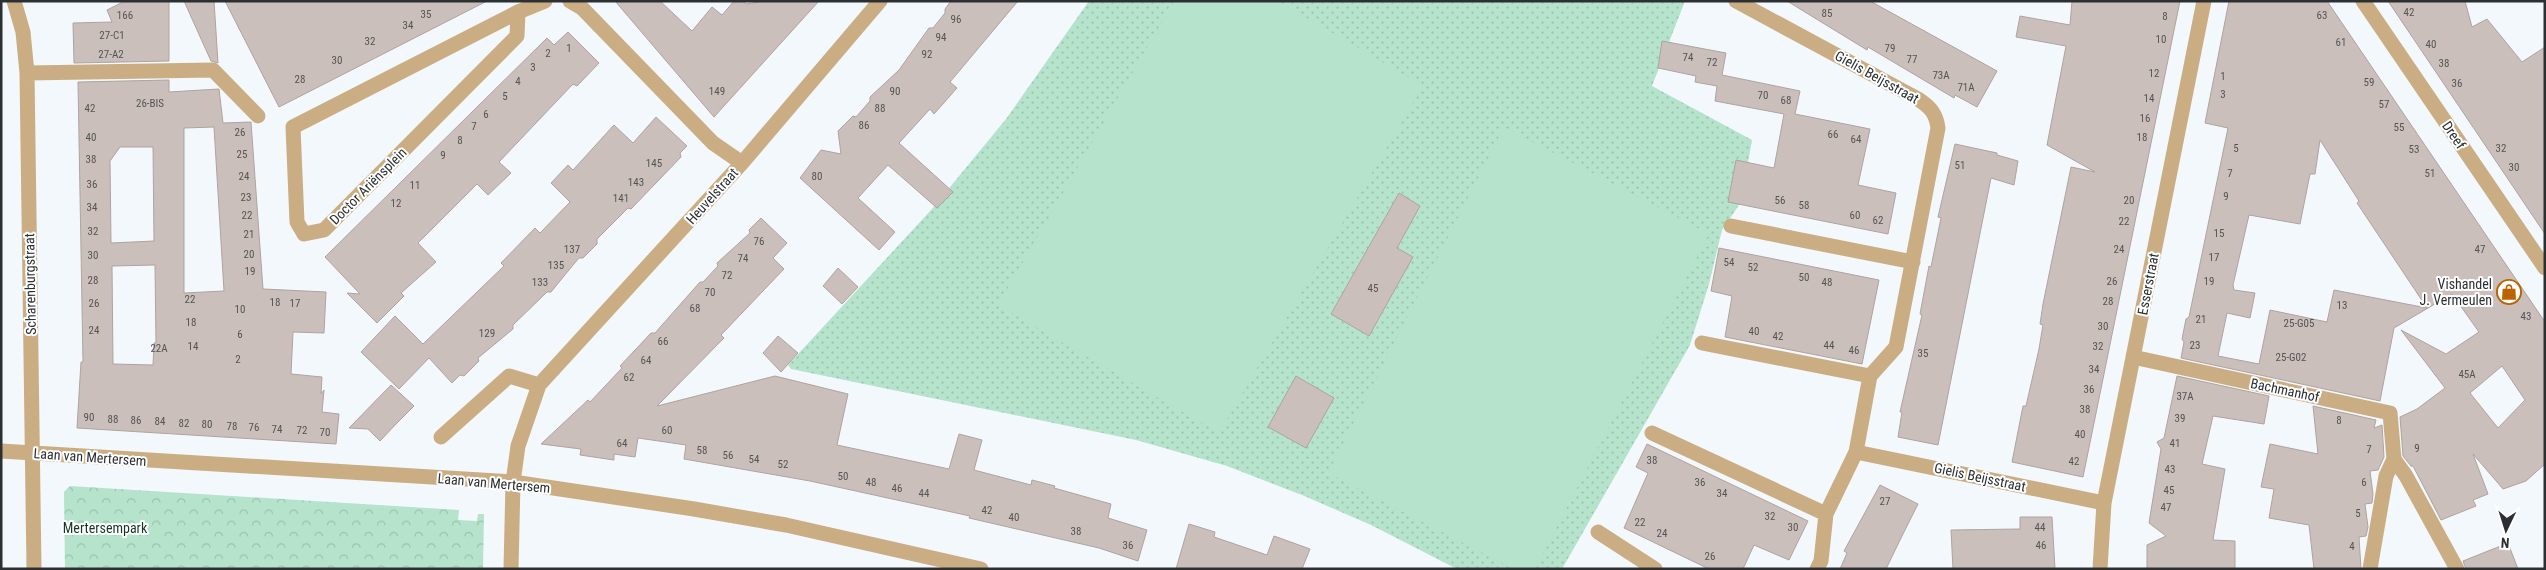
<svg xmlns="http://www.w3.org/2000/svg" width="2546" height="570" font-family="'Roboto Condensed',sans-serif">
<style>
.grass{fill:url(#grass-dots)}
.park{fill:url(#park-crowns)}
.pitch{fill:#b5e3cb}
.building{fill:#cbbfbb;stroke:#afa39f;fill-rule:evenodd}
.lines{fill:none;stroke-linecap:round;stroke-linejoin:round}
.minor{stroke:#cbad83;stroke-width:15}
.labels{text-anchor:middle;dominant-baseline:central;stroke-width:4;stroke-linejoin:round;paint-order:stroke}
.number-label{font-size:11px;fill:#545455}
.street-label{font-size:14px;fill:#2c3033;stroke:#fff}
.poi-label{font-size:14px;fill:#2c3033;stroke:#fff;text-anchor:end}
.park-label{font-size:14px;fill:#153526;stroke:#fff}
</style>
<defs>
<pattern id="grass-dots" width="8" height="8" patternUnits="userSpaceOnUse" patternTransform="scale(1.25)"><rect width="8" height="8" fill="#b5e3cb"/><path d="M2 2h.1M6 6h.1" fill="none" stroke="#9cc3af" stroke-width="1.8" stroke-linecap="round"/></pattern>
<pattern id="park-crowns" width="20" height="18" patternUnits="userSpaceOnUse" patternTransform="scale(1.25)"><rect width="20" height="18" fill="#b5e3cb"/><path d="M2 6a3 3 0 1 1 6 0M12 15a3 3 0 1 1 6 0" fill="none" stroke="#9cc3af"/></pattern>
</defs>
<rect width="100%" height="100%" fill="#f3f8fd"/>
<path class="grass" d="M1089,1H1685L1652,86L1752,140L1741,202L1722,230L1709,284L1690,345L1562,569H1457L1371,525L1302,495L1227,466L1136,440L791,369L788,365L932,209L1006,119Z"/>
<path class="park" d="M70,486L459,510L458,520L477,521L478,514H484L483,569H65L64,492Z"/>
<path class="pitch" d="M1174,1H1278L1423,86L1219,433L998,305Z
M1504,127L1709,234L1535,569H1514L1328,473Z"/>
<path class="building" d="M125,1H169V61L74,63L73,23L112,22L107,10Z
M184,1H214L218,63L211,61Z
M225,1H487L279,107Z
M615,1H660L692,31L712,7L722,15L734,1H743L746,4L765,1H819L714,117Z
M951,1H1018L950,82L957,88L934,114L930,109L899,143L953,192L937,208L888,165L858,198L895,232L879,250L800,178L821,150L841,154L838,131L853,116L856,117L870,101V97L899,70L929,28H933L945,13V9Z
M1787,1H1870L1997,71L1977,107L1955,95L1954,98L1868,47L1867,50Z
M2072,1H2180L2083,477L2012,462L2023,406H2026L2039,349L2043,325L2040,324L2043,304L2071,167L2095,172L2047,145L2066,46L2016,37L2020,16L2070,25Z
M2229,1H2327L2545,322V464L2526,481L2503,489L2473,454L2488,494L2473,500L2476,506L2441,520L2413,466H2411L2403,456L2400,417L2417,409L2445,388L2401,330L2446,354L2479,332L2452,294L2394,328L2380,401L2181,358L2184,342L2182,339L2186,319L2189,317L2228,128L2205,123ZM2320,140L2359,201L2357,203L2427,308L2334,290L2327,322L2270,310L2259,364L2218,356L2227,313L2250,318L2255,293L2234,290L2233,285L2249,215L2300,224L2310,174H2315ZM2502,366L2525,400L2498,428L2470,393Z
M2388,1H2465L2472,27L2487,19L2522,62L2545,47V234Z
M568,32L599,63L577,86L573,84L499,162L511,173L488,195L477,184L418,243L436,262L401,293L404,296L377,323L347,293L360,294L325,257L547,38L554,45Z
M1662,41L1726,53L1722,75L1800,91L1795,114L1870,129L1858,185L1896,193L1888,234L1728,202L1736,160L1774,168L1784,114L1715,101L1717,86L1695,82L1696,76L1658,68Z
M169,80V92L219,89L223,123L251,122L263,289L326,292L324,333L293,332L291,374L322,377L321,394L324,390L322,412L339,414L336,444L77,428L81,362H83L78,82ZM214,127L224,291L184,293V128ZM120,147H153L154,241L111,243L110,161ZM155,265L156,343H154L153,365L113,364L112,266Z
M656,117L687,146L680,153L681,157L631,209L628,208L597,239V244L583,258H579L573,265L551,292H547L513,325V329L478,358L479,361L464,376L460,375L452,383L429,358L399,389L361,352L395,316L423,344L504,266L501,263L535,228L540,233L570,202L551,183L568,165L573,170L614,125L633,143Z
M1955,144L1997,153V155L2018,161L2014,185L1991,178L1938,445L1898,437L1902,412H1900L1922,315L1920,314L1929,266L1931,267L1941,218L1938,217Z
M1399,193L1420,206L1397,248L1413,257L1369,336L1331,314Z
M761,218L787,243L773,258L784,269L721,335L724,338L657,406L775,376L848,394L837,445L949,469L959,434L982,440L974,470L1031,485L1032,480L1055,486L1054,488L1111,504L1108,518L1147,530L1138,561L1099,548L969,518L970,516L810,481L684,459L686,445L638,438L635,457L614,454V460L580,455L581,449L541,444L588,400L590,402L622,368L620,366L651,333H655L700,282H703L718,266L717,263L750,233L749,230Z
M1719,248L1879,280L1862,364L1725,337L1732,296L1711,291Z
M838,268L858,287L842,304L823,286Z
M778,336L798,353L781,372L763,353Z
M1296,376L1334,398L1306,448L1268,427Z
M2177,376L2269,396L2264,424L2213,416L2202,464L2225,469L2213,540L2235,541V569H2147V545L2166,536L2149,523L2161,449L2157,442L2164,438Z
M391,385L414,406L397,423L380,441L368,429L349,428Z
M2313,406L2376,420L2374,428L2382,425L2384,457L2378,470L2370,471L2373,494L2372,503L2365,504L2368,527L2366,536L2359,537L2361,569H2314L2309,525L2269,518L2274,489L2261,487L2270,444L2318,454Z
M1647,444L1808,521L1789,560L1754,545L1743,569H1709L1624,528L1648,473L1636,467Z
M1880,485L1918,504L1901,538L1886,569H1840L1847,553L1844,551Z
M2020,517H2052L2055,569H1953L1951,530L2020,529Z
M1189,524L1215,532L1214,537L1267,555L1274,536L1310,549L1302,569H1176Z
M2508,543L2518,569H2466L2463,561Z"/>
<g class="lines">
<path class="minor" d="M14,1L23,32L27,73L34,569
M570,1L582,8L713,143L742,163
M1736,1L1918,99C1930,107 1936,113 1938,128L1896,347L1870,376L1856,452L1826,514L1821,561L1817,569
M2363,1L2545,268
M518,12L517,36L324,230L304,234L297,222L293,127L518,12L545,1
M27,73L213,70L258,116
M1731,226L1913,262
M1702,343L1870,376
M2133,357L2390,413L2394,459L2386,476L2370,569
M1652,433L1826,514
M441,437L509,376L539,385
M1,451L513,482L694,509L786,525L981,569
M1856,452L2104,503
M2394,459L2406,476L2457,569
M1598,532L1655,569
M511,569L513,482L518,446L539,385L742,163L880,1
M2100,569L2104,503L2204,1"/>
</g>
<defs>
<symbol id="shop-ring" viewBox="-11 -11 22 22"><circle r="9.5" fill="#fff" stroke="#bc6300" stroke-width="1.5"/><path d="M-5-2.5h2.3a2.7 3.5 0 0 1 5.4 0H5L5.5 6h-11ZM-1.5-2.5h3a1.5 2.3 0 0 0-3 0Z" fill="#bc6300"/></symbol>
</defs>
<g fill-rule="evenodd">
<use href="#shop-ring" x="2495" y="278" width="28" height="28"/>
</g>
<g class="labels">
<g class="number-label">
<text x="2409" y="12">42</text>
<text x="1827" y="13">85</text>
<text x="426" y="14">35</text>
<text x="125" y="15">166</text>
<text x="2322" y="15">63</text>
<text x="2165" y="16">8</text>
<text x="956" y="19">96</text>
<text x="408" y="25">34</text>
<text x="112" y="35">27-C1</text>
<text x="941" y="37">94</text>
<text x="2161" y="39">10</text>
<text x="370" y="41">32</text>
<text x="2341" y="42">61</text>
<text x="2431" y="44">40</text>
<text x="569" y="48">1</text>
<text x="1890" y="48">79</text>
<text x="548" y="53">2</text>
<text x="111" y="54">27-A2</text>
<text x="927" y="54">92</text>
<text x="1688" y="57">74</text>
<text x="1912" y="59">77</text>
<text x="337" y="60">30</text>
<text x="1712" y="62">72</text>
<text x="2444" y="63">38</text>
<text x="533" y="67">3</text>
<text x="2154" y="73">12</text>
<text x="1941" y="75">73A</text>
<text x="2223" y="76">1</text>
<text x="300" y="79">28</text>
<text x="518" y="81">4</text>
<text x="2369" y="82">59</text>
<text x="2457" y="83">36</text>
<text x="1966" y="87">71A</text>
<text x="717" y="91">149</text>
<text x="895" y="91">90</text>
<text x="2223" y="94">3</text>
<text x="1763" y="95">70</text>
<text x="505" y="96">5</text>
<text x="2149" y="98">14</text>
<text x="1786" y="100">68</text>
<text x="150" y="103">26-BIS</text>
<text x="2384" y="104">57</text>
<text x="90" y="108">42</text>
<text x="880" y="108">88</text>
<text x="486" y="114">6</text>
<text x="2145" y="118">16</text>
<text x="864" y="125">86</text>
<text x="474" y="126">7</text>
<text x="2399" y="127">55</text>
<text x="240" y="132">26</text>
<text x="1833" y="134">66</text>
<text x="91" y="137">40</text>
<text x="2142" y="137">18</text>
<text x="1856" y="139">64</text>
<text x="460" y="140">8</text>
<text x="2236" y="148">5</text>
<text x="2501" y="148">32</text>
<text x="2414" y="149">53</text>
<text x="242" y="154">25</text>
<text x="443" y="155">9</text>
<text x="91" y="159">38</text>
<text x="654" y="163">145</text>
<text x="1960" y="165">51</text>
<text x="2514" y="167">30</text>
<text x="2230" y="173">7</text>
<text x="2430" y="173">51</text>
<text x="244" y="176">24</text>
<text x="817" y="176">80</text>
<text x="636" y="182">143</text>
<text x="92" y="184">36</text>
<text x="415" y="185">11</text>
<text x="2226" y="196">9</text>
<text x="246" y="197">23</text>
<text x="621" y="198">141</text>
<text x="1780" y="200">56</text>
<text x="2129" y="200">20</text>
<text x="396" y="203">12</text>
<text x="1804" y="205">58</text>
<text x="92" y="207">34</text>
<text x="247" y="215">22</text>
<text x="1855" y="215">60</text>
<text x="1878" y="220">62</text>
<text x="2124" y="221">22</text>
<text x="93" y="231">32</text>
<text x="2219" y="233">15</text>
<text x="249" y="234">21</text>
<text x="759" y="241">76</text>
<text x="572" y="249">137</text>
<text x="2119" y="249">24</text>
<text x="2480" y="249">47</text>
<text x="249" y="254">20</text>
<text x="93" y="255">30</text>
<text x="2214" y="257">17</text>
<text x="743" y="258">74</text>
<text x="1729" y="262">54</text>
<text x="556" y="265">135</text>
<text x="1753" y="267">52</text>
<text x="250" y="271">19</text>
<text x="727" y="275">72</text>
<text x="1804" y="277">50</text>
<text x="93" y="280">28</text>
<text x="2112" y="281">26</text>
<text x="2209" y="281">19</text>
<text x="540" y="282">133</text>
<text x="1827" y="282">48</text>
<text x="1373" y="288">45</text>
<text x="710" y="292">70</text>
<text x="190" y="299">22</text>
<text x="2108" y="301">28</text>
<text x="275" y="302">18</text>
<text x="94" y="303">26</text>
<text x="295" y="303">17</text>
<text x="2342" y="305">13</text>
<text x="695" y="308">68</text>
<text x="240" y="309">10</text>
<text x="2526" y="316">43</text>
<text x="2201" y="319">21</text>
<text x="191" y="322">18</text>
<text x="2299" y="323">25-G05</text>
<text x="2103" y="326">30</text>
<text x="94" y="330">24</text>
<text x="1754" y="331">40</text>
<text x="487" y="333">129</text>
<text x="240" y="334">6</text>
<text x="1778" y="336">42</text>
<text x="663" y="341">66</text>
<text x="1829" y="345">44</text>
<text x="2195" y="345">23</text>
<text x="193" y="346">14</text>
<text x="2098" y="346">32</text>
<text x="159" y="348">22A</text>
<text x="1854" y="350">46</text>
<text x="1923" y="353">35</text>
<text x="2291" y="357">25-G02</text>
<text x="238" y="359">2</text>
<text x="646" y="360">64</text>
<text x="2094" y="369">34</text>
<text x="2467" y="374">45A</text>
<text x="629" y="377">62</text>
<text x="2089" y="389">36</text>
<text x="2185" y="396">37A</text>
<text x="2085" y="409">38</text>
<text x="89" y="417">90</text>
<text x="2180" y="418">39</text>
<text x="113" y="419">88</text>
<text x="136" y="420">86</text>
<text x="2339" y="420">8</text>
<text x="160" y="421">84</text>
<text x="184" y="423">82</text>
<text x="207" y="424">80</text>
<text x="232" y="426">78</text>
<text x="254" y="427">76</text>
<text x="277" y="429">74</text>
<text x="302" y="430">72</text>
<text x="667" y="430">60</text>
<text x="325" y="432">70</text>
<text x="2080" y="434">40</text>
<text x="622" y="443">64</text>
<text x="2175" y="443">41</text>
<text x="2417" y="448">9</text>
<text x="2369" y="449">7</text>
<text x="702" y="450">58</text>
<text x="728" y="455">56</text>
<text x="754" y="459">54</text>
<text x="1652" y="460">38</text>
<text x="2074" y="461">42</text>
<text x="783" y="464">52</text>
<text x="2170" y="469">43</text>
<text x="843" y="476">50</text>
<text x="871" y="482">48</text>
<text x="1700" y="482">36</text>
<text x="2364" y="482">6</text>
<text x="897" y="488">46</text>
<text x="2169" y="490">45</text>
<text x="924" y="493">44</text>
<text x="1722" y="493">34</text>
<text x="1885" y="501">27</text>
<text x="2166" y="507">47</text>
<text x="987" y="510">42</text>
<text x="2358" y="513">5</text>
<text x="1770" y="516">32</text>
<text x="1014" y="517">40</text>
<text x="1640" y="522">22</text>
<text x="1793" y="527">30</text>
<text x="2040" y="527">44</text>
<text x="1076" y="531">38</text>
<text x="1662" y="533">24</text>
<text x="1128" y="545">36</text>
<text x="2041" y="545">46</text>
<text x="2352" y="546">4</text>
<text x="1710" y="556">26</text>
</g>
<g class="street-label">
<text transform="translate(1877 77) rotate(29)">Gielis Beijsstraat</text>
<text transform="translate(2454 135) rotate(56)">Dreef</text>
<text transform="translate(368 186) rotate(-45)">Doctor Ariënsplein</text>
<text transform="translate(712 196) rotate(-48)">Heuvelstraat</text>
<text transform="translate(30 284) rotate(-91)">Scharenburgstraat</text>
<text transform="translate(2148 284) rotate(-79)">Esserstraat</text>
<text transform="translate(2285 390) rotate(12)">Bachmanhof</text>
<text transform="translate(90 457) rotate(4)">Laan van Mertersem</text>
<text transform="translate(1980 477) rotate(12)">Gielis Beijsstraat</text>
<text transform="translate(494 483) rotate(5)">Laan van Mertersem</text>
</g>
<g class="poi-label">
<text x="2492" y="284">Vishandel<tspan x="2492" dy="16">J. Vermeulen</tspan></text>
</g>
<g class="park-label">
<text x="105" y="528">Mertersempark</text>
</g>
</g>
<rect width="2546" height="570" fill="none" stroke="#2c3033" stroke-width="5"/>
<g transform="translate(2506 530) rotate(184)" stroke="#ffffff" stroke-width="4" paint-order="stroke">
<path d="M0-4L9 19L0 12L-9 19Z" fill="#2c3033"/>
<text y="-8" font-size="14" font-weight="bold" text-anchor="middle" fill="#2c3033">N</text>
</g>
</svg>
